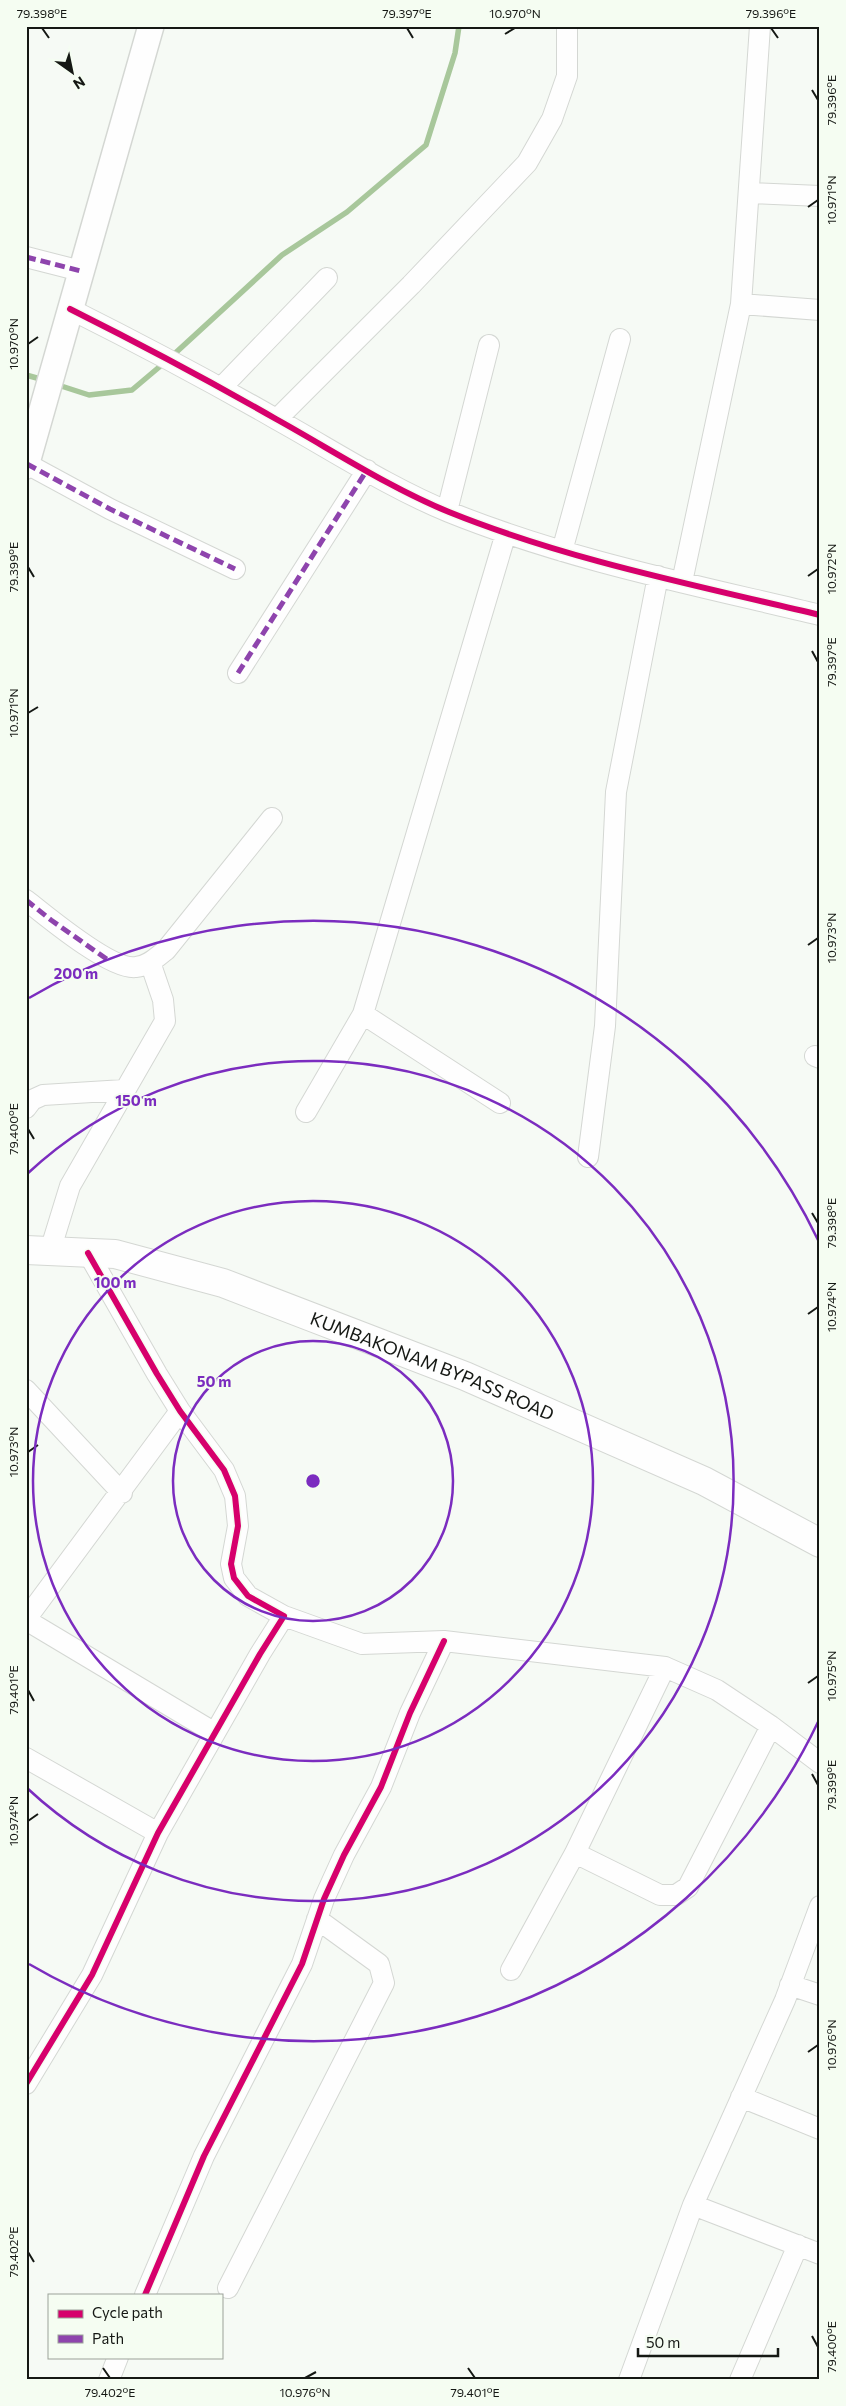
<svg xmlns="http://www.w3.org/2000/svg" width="846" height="2406" font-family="Commissioner,sans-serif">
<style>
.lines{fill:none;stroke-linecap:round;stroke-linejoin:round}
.stream{stroke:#a8c79b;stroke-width:5.5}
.minor-casing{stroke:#d4d7d3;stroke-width:22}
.major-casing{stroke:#d4d7d3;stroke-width:28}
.highway-casing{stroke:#d4d7d3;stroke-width:30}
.minor{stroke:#fefefe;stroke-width:20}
.major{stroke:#fefefe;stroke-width:25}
.highway{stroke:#fefefe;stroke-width:28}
.quiet{stroke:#8e44ad;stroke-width:5;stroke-dasharray:10 5;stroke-linecap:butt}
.cycleway-casing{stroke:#f5fdf2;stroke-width:9}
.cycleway{stroke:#d6006c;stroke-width:6}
.ticks{fill:none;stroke:#151814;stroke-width:2}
.ring{fill:none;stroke:#7b2cbf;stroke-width:2.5}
.labels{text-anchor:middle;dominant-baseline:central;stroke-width:4;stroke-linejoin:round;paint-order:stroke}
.street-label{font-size:18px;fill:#151814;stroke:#f5fdf2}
.centre{fill:#7b2cbf;stroke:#f5fdf2;stroke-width:2.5}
.ring-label{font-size:15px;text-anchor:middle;font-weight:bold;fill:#7b2cbf;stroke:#f5fdf2;stroke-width:4;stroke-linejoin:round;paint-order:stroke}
.neatline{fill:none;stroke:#151814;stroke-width:2}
.ticks-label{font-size:12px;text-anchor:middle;fill:#151814}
</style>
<rect width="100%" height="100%" fill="#f6faf5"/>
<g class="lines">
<path class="stream" d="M171,357L282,255L347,212L426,145L455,53L459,26
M26,375L44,380
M55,384L89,395L132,390L164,363"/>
<defs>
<path id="minor" d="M750,193L820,196
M26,257L81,271
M741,304L820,310
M70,309C140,344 208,380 276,419C332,450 390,488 449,512C568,560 695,585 820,615
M221,388L327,278
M277,419L411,285L527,163L552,119L567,76V26
M27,464L110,509L235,569
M447,511L489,345
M562,551L620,339
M682,582L741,304L760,26
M238,673L367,470
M26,900C46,916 112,971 136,967C148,966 157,957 166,950L272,818
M363,1014L500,1103
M815,1056L820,1058
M26,1108L32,1100L43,1095L124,1090
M306,1112L363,1014L506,533
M588,1157L605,1026L616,792L658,576
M50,1251L70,1186L165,1021L163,1000L150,962
M26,1390L122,1493
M284,1616L362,1644L444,1641L665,1667L717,1690L771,1726L820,1763
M26,1619L180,1411
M26,1620L215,1733
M26,1758L158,1833
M575,1853L660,1895H676L688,1887L771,1726
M820,1906L785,2000L693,2205L820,2254
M511,1970L575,1853L665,1667
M790,1985L820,1995
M26,2084L92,1975L158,1833L260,1654L284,1616L248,1596L234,1578L231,1564L238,1526L235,1496L224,1470L180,1411L157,1374L88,1253
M741,2097L820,2129
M228,2288L384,1983L379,1964L317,1919
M145,2295L204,2156L302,1964L324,1899L344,1855L381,1787L410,1713L444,1641
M109,2380L118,2357
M629,2380L693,2205
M740,2380L798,2245"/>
<path id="major" d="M26,466L151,26"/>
<g id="highway">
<path id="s1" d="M26,1250L115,1254L223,1283L465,1376L704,1481L820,1543"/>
</g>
</defs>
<use href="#minor" class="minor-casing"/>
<use href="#major" class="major-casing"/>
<use href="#highway" class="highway-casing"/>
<use href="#minor" class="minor"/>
<use href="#major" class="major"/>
<use href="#highway" class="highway"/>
<path class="quiet" d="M26,257L81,271
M27,464L110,509L235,569
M238,673L367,470
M26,900L51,920L108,960"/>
<defs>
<path id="cycleway" d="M70,309C140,344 208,380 276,419C332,450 390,488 449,512C568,560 695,585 820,615
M26,2084L92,1975L158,1833L260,1654L284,1616L248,1596L234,1578L231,1564L238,1526L235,1496L224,1470L180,1411L157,1374L88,1253
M145,2295L204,2156L302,1964L324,1899L344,1855L381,1787L410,1713L444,1641"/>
</defs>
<use href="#cycleway" class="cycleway-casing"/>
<use href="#cycleway" class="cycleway"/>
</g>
<path class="ticks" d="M42,28L49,38M407,28L413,38M771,28L778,38M505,34L515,28M812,90L818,100M808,207L818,200M28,344L38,337M28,567L34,577M808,576L818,569M812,651L818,662M28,713L38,707M808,945L818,938M28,1129L34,1139M812,1213L818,1223M808,1314L818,1307M28,1452L38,1445M808,1683L818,1676M28,1690L34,1701M812,1774L818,1785M28,1821L38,1814M808,2052L818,2045M28,2252L34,2262M812,2336L818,2347M103,2368L110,2378M468,2368L475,2378M305,2378L316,2372"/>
<g class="ring">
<circle cx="313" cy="1481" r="140"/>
<circle cx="313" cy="1481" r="280"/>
<path d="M27 1174A420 420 0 1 1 27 1788"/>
<path d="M818 1722A560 560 0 0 1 29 1964M29 998A560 560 0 0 1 818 1240"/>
</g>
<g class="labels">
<g class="street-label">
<text stroke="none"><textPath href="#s1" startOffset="426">KUMBAKONAM BYPASS ROAD</textPath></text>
</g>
</g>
<circle cx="313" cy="1481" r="8" class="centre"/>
<g class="ring-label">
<text x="76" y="979">200 m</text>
<text x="136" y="1106">150 m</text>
<text x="115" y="1288">100 m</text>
<text x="214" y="1387">50 m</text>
</g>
<rect width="846" height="2406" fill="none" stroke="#f5fdf2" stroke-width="55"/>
<rect x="48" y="2294" width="175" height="65" fill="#f5fdf2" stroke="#9ba199"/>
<rect x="58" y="2310" width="25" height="8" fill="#d6006c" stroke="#9ba199"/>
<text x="92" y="2318" font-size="15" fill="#151814">Cycle path</text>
<rect x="58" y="2335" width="25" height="8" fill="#8e44ad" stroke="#9ba199"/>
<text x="92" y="2344" font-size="15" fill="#151814">Path</text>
<g transform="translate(72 72) rotate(147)" stroke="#f5fdf2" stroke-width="4" paint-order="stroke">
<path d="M0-4L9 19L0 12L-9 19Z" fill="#151814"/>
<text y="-8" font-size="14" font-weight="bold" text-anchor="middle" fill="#151814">N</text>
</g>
<path d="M638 2348v8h140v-8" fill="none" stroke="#151814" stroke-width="2.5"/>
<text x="646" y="2348" font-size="15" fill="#151814" stroke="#f5fdf2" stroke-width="4" paint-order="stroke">50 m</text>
<rect x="28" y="28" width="790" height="2350" class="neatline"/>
<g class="ticks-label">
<text x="42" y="18">79.398°E</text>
<text x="407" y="18">79.397°E</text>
<text x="515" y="18">10.970°N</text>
<text x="771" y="18">79.396°E</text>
<text transform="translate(832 100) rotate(-90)" y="4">79.396°E</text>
<text transform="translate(832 200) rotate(-90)" y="4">10.971°N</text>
<text transform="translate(14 344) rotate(-90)" y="4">10.970°N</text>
<text transform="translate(14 567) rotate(-90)" y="4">79.399°E</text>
<text transform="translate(832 569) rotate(-90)" y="4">10.972°N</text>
<text transform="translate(832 662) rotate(-90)" y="4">79.397°E</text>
<text transform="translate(14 713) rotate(-90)" y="4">10.971°N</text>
<text transform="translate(832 938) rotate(-90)" y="4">10.973°N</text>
<text transform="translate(14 1129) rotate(-90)" y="4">79.400°E</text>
<text transform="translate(832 1223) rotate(-90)" y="4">79.398°E</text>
<text transform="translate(832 1307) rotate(-90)" y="4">10.974°N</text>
<text transform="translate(14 1452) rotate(-90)" y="4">10.973°N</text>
<text transform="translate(832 1676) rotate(-90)" y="4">10.975°N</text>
<text transform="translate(14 1690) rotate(-90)" y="4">79.401°E</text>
<text transform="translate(832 1785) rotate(-90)" y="4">79.399°E</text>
<text transform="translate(14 1821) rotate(-90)" y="4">10.974°N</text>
<text transform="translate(832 2045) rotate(-90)" y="4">10.976°N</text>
<text transform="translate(14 2252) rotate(-90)" y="4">79.402°E</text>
<text transform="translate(832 2347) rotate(-90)" y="4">79.400°E</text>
<text x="110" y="2397">79.402°E</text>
<text x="305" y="2397">10.976°N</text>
<text x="475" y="2397">79.401°E</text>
</g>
</svg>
